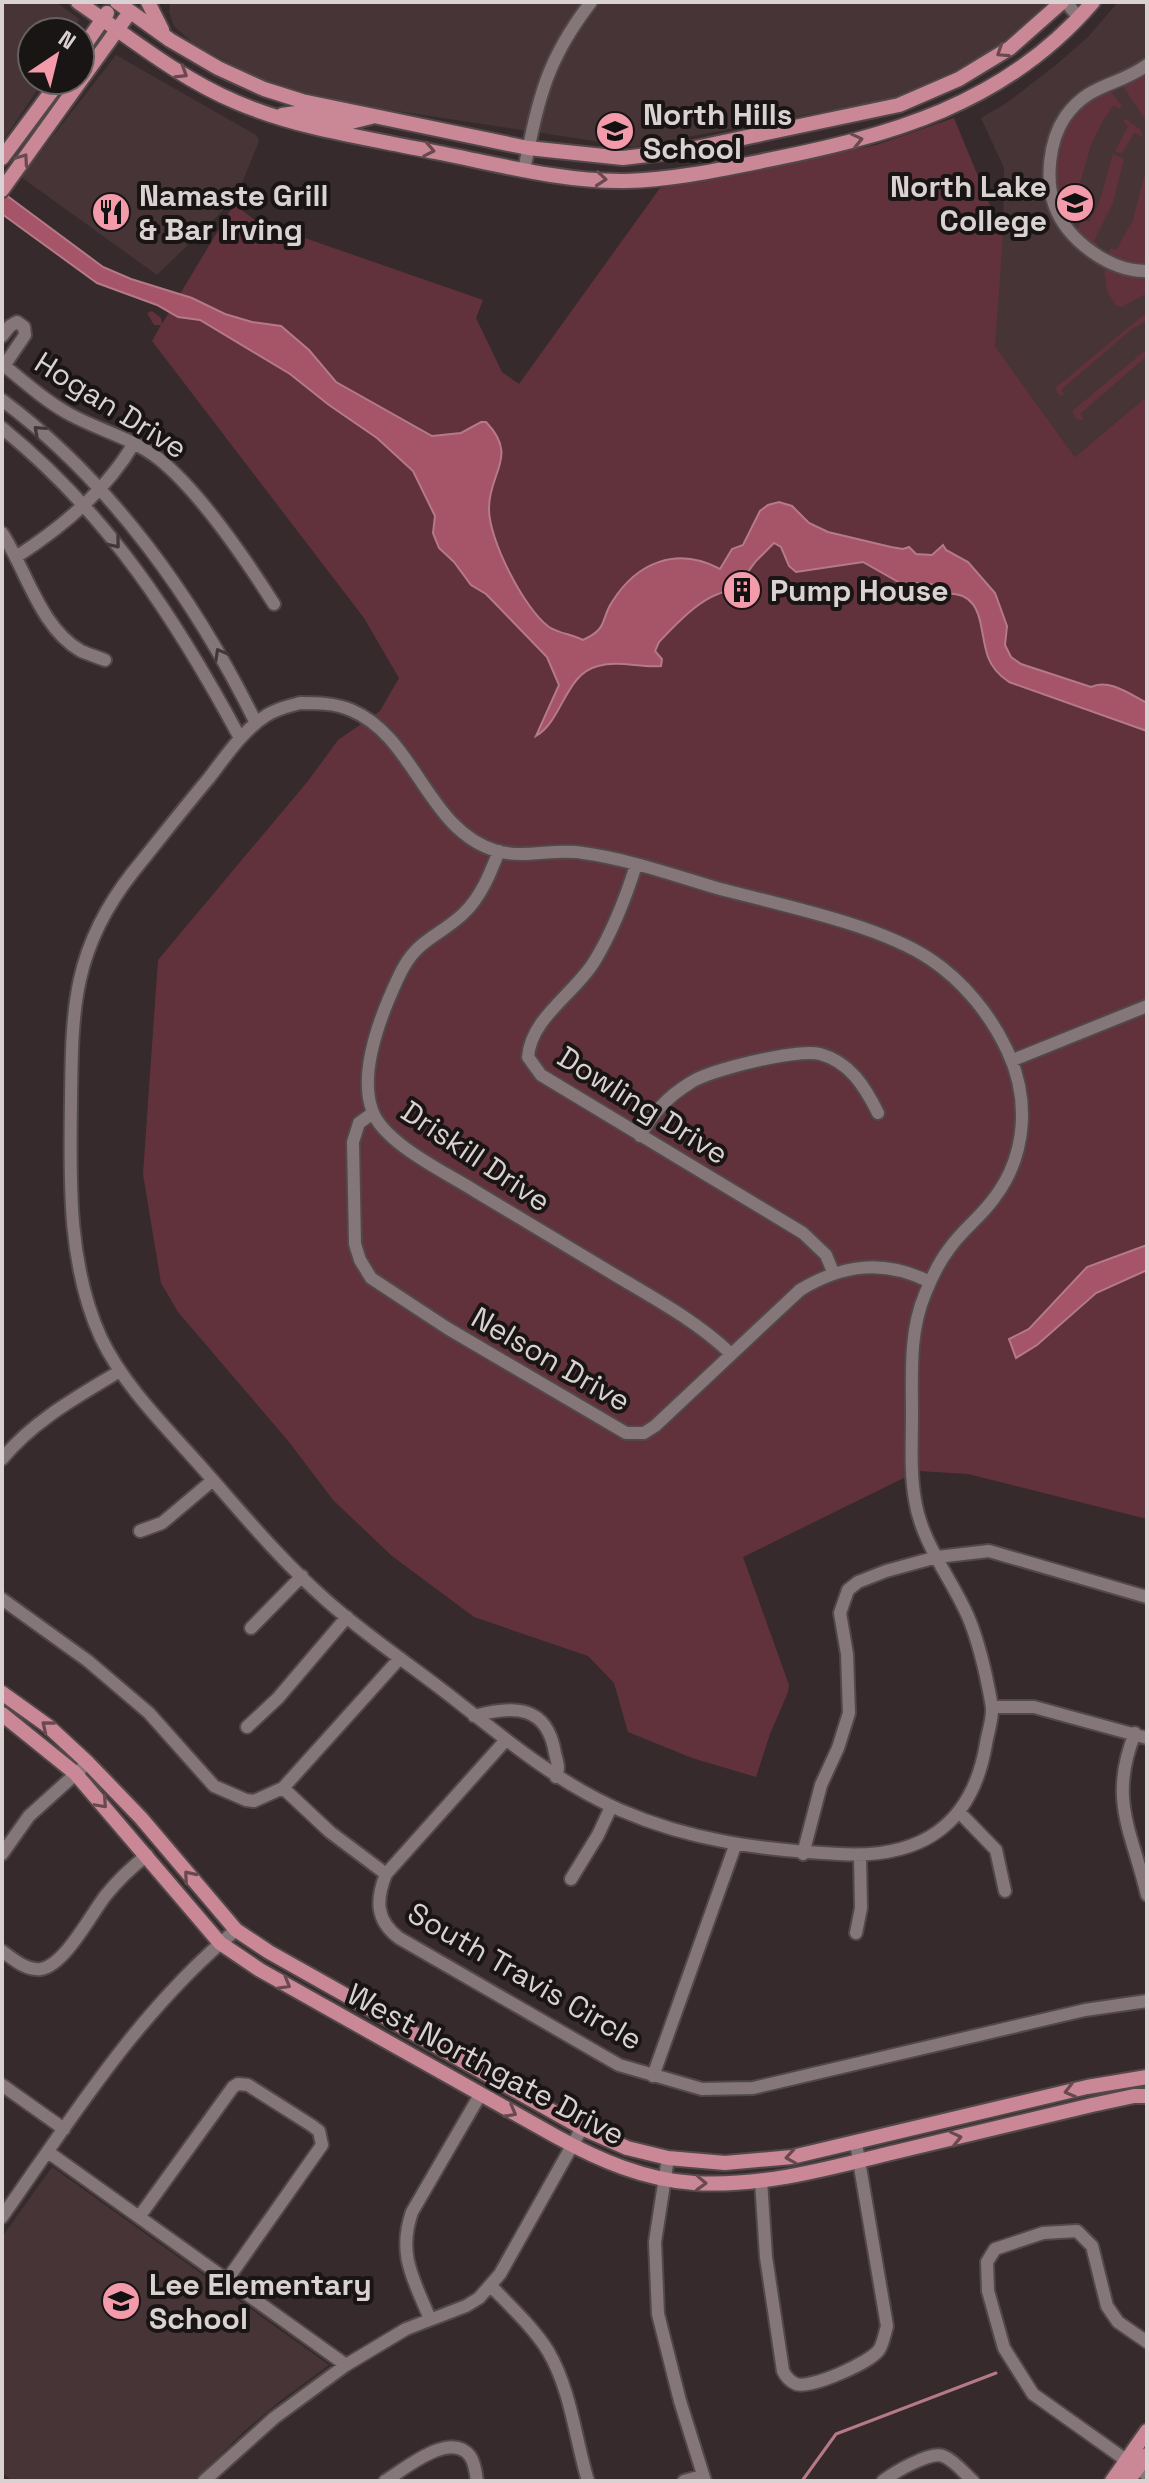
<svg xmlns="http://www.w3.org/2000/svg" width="1149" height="2483" font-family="'Space Grotesk',sans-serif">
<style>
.built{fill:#463436}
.green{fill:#61323c}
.water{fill:#a65467;stroke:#b57a87;stroke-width:2}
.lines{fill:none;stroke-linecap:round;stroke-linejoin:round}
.stream{stroke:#b57a87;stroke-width:3}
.minor-casing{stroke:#52484a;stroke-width:16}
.major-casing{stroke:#52484a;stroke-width:18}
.minor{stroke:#847679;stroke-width:12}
.major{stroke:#ca8896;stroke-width:14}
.oneway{stroke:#69494f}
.oneway2{stroke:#3f3738}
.labels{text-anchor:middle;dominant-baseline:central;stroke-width:8;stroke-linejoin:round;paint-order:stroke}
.poi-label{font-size:30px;font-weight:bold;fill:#d9d1d2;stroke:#1a1515;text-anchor:start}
.street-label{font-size:30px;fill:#d9d1d2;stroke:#1a1515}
</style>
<rect width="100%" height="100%" fill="#362a2c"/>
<path class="built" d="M2,2H56L79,19L75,32H32V80H44L2,142Z
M170,2H1051L997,47L955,71L912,91L865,108L826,111L634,147L370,107L272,85L195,45L174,26L169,12Z
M1118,2H1147V396L1075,457L994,345L1003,237L1004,168L981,118L1008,102L1057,64L1088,37Z
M116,55L256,135L259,141L236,198L157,275L21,177Z
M52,2167L329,2365L280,2401L242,2433L194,2481H13L2,2473V2237Z"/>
<path class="green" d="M1147,70V122L1122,85Z
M1108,88L1122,106L1119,109L1114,105L1104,119L1091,145L1077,194L1070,207L1075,212L1066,214C1043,184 1054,128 1081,104C1088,98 1100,93 1108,88Z
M954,118L1003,237L995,346L1075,457L1147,396V1519L968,1474L918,1471L743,1557L789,1685L788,1692L770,1734L756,1777L692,1758L628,1732L614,1683L588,1656L474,1617L392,1556L333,1500L289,1442L178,1312L161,1283L143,1174L158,960L308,781L338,740L380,711L399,678L364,618L152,341L161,325H154L147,313L152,311L161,318L162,324L234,204L256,221L483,300L476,318L502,372L519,384L660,188L876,145Z
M1126,119L1141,130L1143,137L1134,133L1121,154L1115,151L1128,126L1123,121Z
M1113,154L1124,159L1113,203L1094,241L1099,245L1091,246L1076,231L1083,218L1089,222L1099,203Z
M1147,165V264L1143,266L1111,257L1109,251L1111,248L1116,250L1133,220Z
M1107,270L1147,277V293L1122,307L1116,306L1107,291L1104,271Z
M1147,312V321L1132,329L1061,390L1064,395L1060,396L1055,388Z
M1147,349V356L1080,414L1084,420L1076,419L1072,411Z"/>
<path class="water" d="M2,192L103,267L131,279L192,298L225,314L252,322L281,326L309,350L336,382L432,436L461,433L481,422H486C519,456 489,472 489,508C488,538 524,609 549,627C560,634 572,634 583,640C609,628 600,620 612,602C637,562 677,546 720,569L732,549L743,545L760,511L768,505L779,502L792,506L809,523L828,532L891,547L903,549L909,547L916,554L932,555L943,545L946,550L968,562L995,593L1007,626L1005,645L1011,657L1021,664L1091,687C1109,678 1131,695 1147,703V731L1009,682C1000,676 992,668 988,657C978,629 986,589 941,594L932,584L916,583L907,590V587L863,562L796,572L789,566L781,547L774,543L756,561L734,591C707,590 677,623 659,642L655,651L662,659L661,666C640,668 619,660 598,666C565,674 563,720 536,736L559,685L547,657L486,594L471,585L454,562L439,548L433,533L435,516L413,471L377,438L329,405L290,374L200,320L178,317L157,305L97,283L2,214Z
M1147,1245V1270L1096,1293L1037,1345L1016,1358L1009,1339L1029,1329L1087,1267Z"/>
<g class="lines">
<path class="stream" d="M802,2481L836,2434L996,2373"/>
<defs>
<path id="minor" d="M1066,2L1079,18
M1147,65C1117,87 1090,82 1065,117C1049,141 1045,180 1055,207C1068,241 1111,272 1147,271
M524,170C539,98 545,62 591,2
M2,336L10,326L17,322L24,327L25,335L4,366
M2,364C25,382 46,402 71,415C101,431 132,438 159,459C199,491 246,560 274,604
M2,400C112,482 196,601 256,723
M2,428C108,514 176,619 240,738
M2,533C26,569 40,628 81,651C88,654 97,657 105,660
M16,557C61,528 107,490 134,443
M300,703C317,703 334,703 351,710C416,737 427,831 497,851C526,859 554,848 583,853C628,859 673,875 717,888C780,905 877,924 930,959C963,981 990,1014 1007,1050C1030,1098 1027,1154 995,1197C982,1216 962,1230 949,1249C939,1262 931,1279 925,1294C909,1332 912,1374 912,1414C912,1443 910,1472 915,1500C921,1540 948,1574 965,1610C975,1630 981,1654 986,1676C987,1682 992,1703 992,1710C992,1721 988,1732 986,1744C972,1826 920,1859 839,1854C763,1850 691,1841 620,1810C556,1782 504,1738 449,1695C408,1663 364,1634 326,1600C278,1558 238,1508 196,1461C162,1423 123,1384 101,1338C67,1264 70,1179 71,1100C72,1007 73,948 133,872C158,841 183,809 209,778C226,756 243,730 267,715C279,708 286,707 300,703Z
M499,851C490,874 481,897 463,914C437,938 416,939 399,976C382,1012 358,1070 372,1110C383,1143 445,1172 475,1191C523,1220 571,1249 620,1278C659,1301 697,1322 730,1353
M636,865C625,900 613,931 594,962C574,994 531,1018 528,1057L541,1075L803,1233L826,1255L833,1272
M1013,1060L1147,1006
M373,1113L359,1123L353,1142L355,1244L360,1260L371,1278L447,1328L626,1433H644L655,1426L800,1290C843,1264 884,1259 930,1282
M640,1136C653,1113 667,1097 690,1083C709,1070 798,1048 820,1054C850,1062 865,1087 878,1113
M2,1459C34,1420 79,1396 120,1371
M140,1531L162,1523L213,1480
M2,1599L88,1661L149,1713L214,1786L246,1800L254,1801L283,1788L400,1658
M251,1628L302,1576
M993,1707H1034L1147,1738
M474,1716C514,1705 547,1705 555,1753C557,1762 560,1768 556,1777
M247,1727L278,1698L347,1617
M1135,1733C1108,1800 1132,1831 1147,1895
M505,1741L386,1874C376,1899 375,1920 399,1938L619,2065L702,2089L753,2088L1085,2010L1147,2001
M283,1788L330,1832L386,1874
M960,1813L996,1850L1005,1891
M2,1854L29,1816L81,1769
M803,1854L821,1785L838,1748L849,1713L847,1654L840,1613L848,1590L858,1582L886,1571L937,1557L989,1551L1147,1597
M571,1879L598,1835L611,1807
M856,1933L861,1908L860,1856
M2,1951C13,1959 26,1971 41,1969C65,1965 91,1914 106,1895C118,1880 132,1867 147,1855
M653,2076L735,1846
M2,2085L64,2129
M48,2152L346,2365
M668,2158L655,2242L658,2314L680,2401L705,2481
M761,2180L766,2257L783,2371C786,2377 789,2381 796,2384C811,2389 869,2363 879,2350C883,2344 885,2333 887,2326L856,2143
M2,2217C73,2116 140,2009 236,1930
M139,2217L233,2087L238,2084L248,2085L311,2125L319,2131L322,2145L227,2280
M491,2286C510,2306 533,2327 548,2351C571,2390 575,2438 588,2481
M430,2319C414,2280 397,2255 412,2212L480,2095
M1147,2342L1118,2322L1107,2306L1092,2246L1077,2231L1043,2233L995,2249L987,2262L988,2291L1004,2348L1033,2394L1147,2475
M204,2481L274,2418L346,2365L406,2329L466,2306L479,2298L500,2274L582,2128
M385,2481C405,2469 450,2430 470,2456C475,2463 476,2473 477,2481
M684,2481L702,2476
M883,2481C893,2473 930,2451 943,2456C954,2460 964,2473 973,2481"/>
<path id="major" d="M78,2C129,37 179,78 236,102C299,129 368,138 435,152C497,164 562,182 626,181C671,180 718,170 763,161C889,136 1005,105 1093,2
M117,2L170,40L218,68L264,89L302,101L528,148L623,158L681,151L899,105L959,79L1010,48L1062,2
M148,2L162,30
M80,52L107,13
M282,115L296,113L351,122L371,117
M2,158L60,80
M2,190L130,12
M2,1693L48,1726L88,1763L141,1818L236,1930L269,1952L582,2128L627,2148L668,2158L725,2163L792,2157L1087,2087L1147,2077
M2,1714L75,1773L220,1943L260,1970L557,2137C599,2160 645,2180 694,2183C761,2187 827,2169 891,2153C958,2137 1025,2121 1092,2105L1134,2096H1147
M1112,2481L1147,2431
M1128,2481L1147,2455"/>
</defs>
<use href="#minor" class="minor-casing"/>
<use href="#major" class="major-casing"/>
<use href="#minor" class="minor"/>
<use href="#major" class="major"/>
</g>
<defs><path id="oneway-chevron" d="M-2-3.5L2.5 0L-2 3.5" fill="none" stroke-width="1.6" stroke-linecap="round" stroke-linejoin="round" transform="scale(2)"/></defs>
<g class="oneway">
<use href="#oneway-chevron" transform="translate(1002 52) rotate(147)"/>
<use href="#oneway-chevron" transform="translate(182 73) rotate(32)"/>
<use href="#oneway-chevron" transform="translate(857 140) rotate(-13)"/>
<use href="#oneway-chevron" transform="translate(429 150) rotate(11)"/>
<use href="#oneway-chevron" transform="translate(23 159) rotate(-55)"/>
<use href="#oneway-chevron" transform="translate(601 179) rotate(5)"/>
<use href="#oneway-chevron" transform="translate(47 1726) rotate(-141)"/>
<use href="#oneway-chevron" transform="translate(102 1803) rotate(48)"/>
<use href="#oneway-chevron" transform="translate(189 1876) rotate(-130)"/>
<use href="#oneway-chevron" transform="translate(285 1984) rotate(30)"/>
<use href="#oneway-chevron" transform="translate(1070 2091) rotate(166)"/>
<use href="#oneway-chevron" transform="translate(511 2112) rotate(29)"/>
<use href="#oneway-chevron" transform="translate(956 2138) rotate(-13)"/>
<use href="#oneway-chevron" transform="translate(791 2157) rotate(171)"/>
<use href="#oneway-chevron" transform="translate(701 2183) rotate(2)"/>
</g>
<g class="oneway2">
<use href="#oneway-chevron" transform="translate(39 431) rotate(-138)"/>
<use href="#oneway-chevron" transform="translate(115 543) rotate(51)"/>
<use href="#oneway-chevron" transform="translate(220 654) rotate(-119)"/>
</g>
<defs>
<symbol id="school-disc" viewBox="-11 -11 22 22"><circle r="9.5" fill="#f39aab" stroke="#1a1515"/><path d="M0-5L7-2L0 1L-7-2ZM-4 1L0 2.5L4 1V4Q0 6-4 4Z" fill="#111"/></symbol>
<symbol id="university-disc" viewBox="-11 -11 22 22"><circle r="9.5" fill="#f39aab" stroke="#1a1515"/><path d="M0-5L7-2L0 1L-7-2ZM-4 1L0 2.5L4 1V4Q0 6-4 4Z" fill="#111"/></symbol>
<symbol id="restaurant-disc" viewBox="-11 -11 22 22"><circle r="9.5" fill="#f39aab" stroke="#1a1515"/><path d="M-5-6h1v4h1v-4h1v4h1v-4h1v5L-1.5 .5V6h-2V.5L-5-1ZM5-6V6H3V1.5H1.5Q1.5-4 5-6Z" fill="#111"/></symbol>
<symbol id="building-disc" viewBox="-11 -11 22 22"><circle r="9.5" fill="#f39aab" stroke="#1a1515"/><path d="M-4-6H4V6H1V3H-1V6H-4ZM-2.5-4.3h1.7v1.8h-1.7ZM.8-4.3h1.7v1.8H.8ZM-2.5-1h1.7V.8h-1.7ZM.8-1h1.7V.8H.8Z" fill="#111"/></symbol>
</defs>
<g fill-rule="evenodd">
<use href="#school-disc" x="593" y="109" width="44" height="44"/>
<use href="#university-disc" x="1053" y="181" width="44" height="44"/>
<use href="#restaurant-disc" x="89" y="190" width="44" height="44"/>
<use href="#building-disc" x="720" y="568" width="44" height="44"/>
<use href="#school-disc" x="99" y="2279" width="44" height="44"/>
</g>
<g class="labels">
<g class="poi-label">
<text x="643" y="114">North Hills<tspan x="643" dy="34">School</tspan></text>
<text x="1047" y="186" text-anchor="end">North Lake<tspan x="1047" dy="34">College</tspan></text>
<text x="139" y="195">Namaste Grill<tspan x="139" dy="34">&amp; Bar Irving</tspan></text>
<text x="770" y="590">Pump House</text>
<text x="149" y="2284">Lee Elementary<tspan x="149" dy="34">School</tspan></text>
</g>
<g class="street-label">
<text transform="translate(111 405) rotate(32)">Hogan Drive</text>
<text transform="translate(643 1105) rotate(32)">Dowling Drive</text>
<text transform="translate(476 1156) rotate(34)">Driskill Drive</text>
<text transform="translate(551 1359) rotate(30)">Nelson Drive</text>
<text transform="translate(525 1976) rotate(30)">South Travis Circle</text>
<text transform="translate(486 2064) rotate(28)">West Northgate Drive</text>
</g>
</g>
<rect width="1149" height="2483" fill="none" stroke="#d9d1d2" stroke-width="8"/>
<g transform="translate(56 56) rotate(35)"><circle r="38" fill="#1a1515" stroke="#666061" stroke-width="2"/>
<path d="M0-6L14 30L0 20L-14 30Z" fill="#f39aab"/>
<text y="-12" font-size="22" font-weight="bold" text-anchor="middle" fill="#d9d1d2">N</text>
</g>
</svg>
